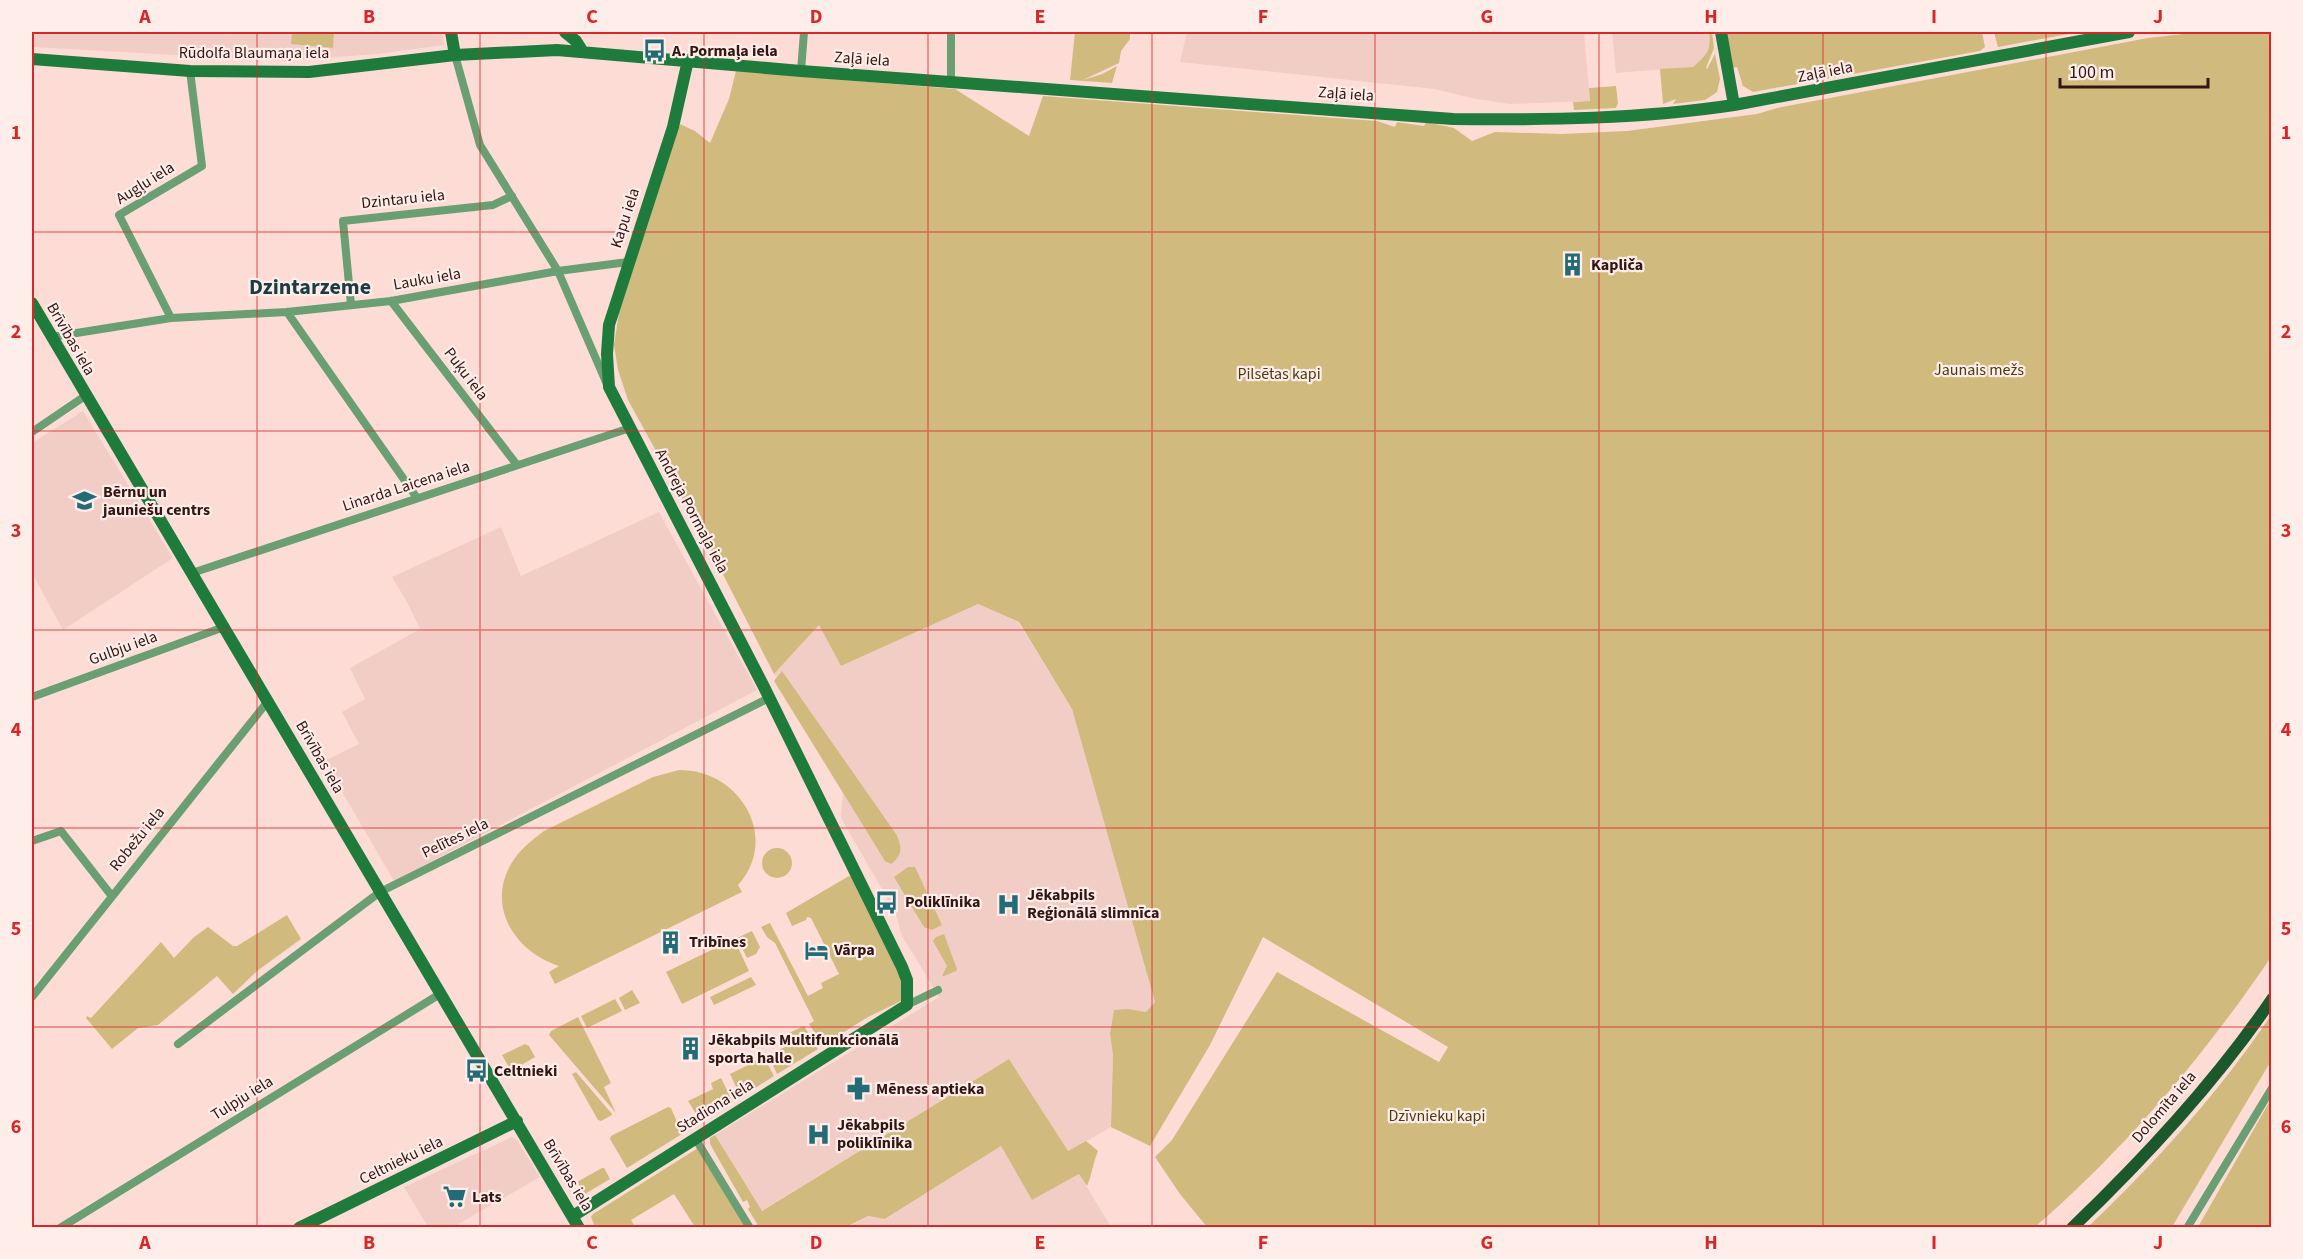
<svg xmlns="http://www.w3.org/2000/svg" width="2303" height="1259" font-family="'Source Sans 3',sans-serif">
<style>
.built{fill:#f2cdc6}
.green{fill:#d1ba7e}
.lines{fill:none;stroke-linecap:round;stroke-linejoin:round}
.street{stroke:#6a9e73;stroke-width:8}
.secondary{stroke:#1f7b3b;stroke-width:12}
.primary{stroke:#1b592c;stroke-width:12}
.grid{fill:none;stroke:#d62828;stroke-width:1.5;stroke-opacity:0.55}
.labels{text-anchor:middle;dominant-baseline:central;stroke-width:4.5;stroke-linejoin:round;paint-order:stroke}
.poi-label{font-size:16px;font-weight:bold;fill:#331612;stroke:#ffedea;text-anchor:start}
.street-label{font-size:16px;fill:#331612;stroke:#ffedea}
.park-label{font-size:16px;fill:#4b3b0f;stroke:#ffedea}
.district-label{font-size:22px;font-weight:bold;fill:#1b3c42;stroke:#ffedea}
.neatline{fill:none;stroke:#d62828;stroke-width:2}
.grid-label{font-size:20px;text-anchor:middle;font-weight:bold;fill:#d62828}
</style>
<rect width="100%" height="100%" fill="#fedcd6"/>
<path class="built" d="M32,32H442L444,45L377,54L284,61L32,47Z
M1187,32H1584L1590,101L1510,104L1476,99L1434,89L1180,62Z
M1612,32H1709L1710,47L1707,54L1693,67L1616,73Z
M83,411L173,558L63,630L32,573V443Z
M659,512L757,690L394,881L324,761L359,744L342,712L365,699L350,668L420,629L407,602L392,577L501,527L521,576Z
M978,604L1018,622L1072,709L1155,1002L1146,1012L1128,1009L1110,1034L1113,1055L1111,1127L1068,1152L1009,1059L761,1211L715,1135L939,997L901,934L897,918L883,891L841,818L843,789L774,674L819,625L841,666Z
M512,1137L517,1140L540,1177L453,1227H428L404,1187Z
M1001,1146L1032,1200L1079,1174L1111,1227L846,1228L868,1216L886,1219Z"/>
<path class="green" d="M292,32H334L333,48L291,44Z
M1075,32H1130V39L1121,51L1119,63L1083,80L1102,74L1117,66L1112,83L1070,80Z
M1709,32H1712L1714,48L1706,68L1707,69L1715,54L1720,79L1717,92L1705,100L1673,104L1676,99L1663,104L1660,69L1693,67C1708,53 1711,52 1709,32Z
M1726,32H1982L1985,47L1980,51L1753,92L1743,86L1737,67L1733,68Z
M1994,32H2079L1998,47Z
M2201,32H2271V957C2204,1056 2125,1149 2035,1227H1207L1180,1194L1155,1157L1172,1140L1277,972L1439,1062L1448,1047L1263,937L1210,1045L1150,1146L1111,1127L1113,1055L1110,1034L1114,1010L1128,1009L1146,1012L1155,1002L1072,709L1019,622L978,604L841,666L819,625L774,674L711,551L628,400L618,370L614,345L619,313L680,124L695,131L710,143L729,99L736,71L955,89L1029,136L1043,96L1377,121L1395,127L1397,122L1424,126L1426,122L1454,128L1472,141L1495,132L1562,134L1627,131L1757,114L1777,108L2148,38Z
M1616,86L1618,103L1616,108L1574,110L1573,102L1590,101L1589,88Z
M782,671L896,834C902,845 903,856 891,864L885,861L774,681Z
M679,770C739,769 781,837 738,885L742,892L555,984L549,972L559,966C516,952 486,908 511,864C519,850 532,840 544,831L653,777Z
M762 863a15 15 0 1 1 30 0a15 15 0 1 1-30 0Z
M908,867H915L942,925L932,930L924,927L894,877Z
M849,876L852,877L903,982V997L901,1001L868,1017L823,1045L809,1024L814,1021L775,943L767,937L761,927L770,923L808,996L823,988L821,983L839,974L811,918L807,917L806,920L792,926L786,913Z
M287,915L301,939L257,971L233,994L217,976L158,1025L138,1028L112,1049L86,1018L87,1016L91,1018L161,942L174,958L194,937L208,927L233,946H237Z
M752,931L760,947L756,954L747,958L737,938Z
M944,934L957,969L956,971L944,976H942L947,966L933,941L936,937Z
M734,939L749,971L682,1004L666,972Z
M751,977L756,985L714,1005L710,997Z
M632,990L640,1003L625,1010L619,998Z
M615,999L622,1011L587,1028L581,1016Z
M2271,1015V1061L2172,1227H2088C2155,1163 2219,1093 2271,1015Z
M578,1017L611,1083L604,1087L616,1113L549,1035L551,1031Z
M804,1026L818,1049L777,1074L768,1055L794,1043L789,1033Z
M525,1044L529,1046L535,1057L511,1071L502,1055Z
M764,1057L774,1076L741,1097L730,1074Z
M1009,1059L1068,1151L1086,1141L1098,1151C1093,1163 1092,1174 1087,1186L1079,1174L1032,1200L1001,1146L885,1219L868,1216L846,1227H759L748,1209L750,1207L747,1200L743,1202L710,1144V1138L715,1135L762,1211Z
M576,1072L612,1114V1115L601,1121L598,1120L572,1074Z
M721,1078L733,1102L701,1122L688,1101L713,1089L711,1083Z
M2271,1099V1227H2198Z
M668,1107L671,1108L682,1134L627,1168L610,1139L611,1136Z
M698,1148L746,1227H695L674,1194L631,1220L635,1227H595L591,1217L593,1214Z
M602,1168H604L610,1179L585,1194L577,1182Z"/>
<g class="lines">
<path class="street" d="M455,55L480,145L558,271L606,382
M801,71L804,32
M951,82V32
M391,301L517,465
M351,305L343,221L493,205L512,196
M287,312L417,498
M171,318L119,215L202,166L190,71
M51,337L171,318L287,312L391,301L558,271L628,262
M32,432L85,396
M192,573L630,428
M32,697L224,627
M32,841L61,831L111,895
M32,997L268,701
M907,1005L938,990
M178,1044L380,892L769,698
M695,1138L750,1228
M60,1228L440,994
M2187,1228L2272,1088"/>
<path class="secondary" d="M451,32L455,55
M565,32L576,41L583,52
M1721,32L1734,105
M32,59L190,71L309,72L455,55L557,50L801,71L1453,119C1547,120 1641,119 1734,105L2129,32
M32,303L579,1228
M573,1216L907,1005V980L902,967L763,685L609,387L607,354L609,325L673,127L688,60
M299,1228L517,1121"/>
<path class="primary" d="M2072,1228C2145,1158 2215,1083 2272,999"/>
</g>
<path class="grid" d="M257,32V1228M480,32V1228M704,32V1228M928,32V1228M1152,32V1228M1375,32V1228M1599,32V1228M1823,32V1228M2046,32V1228M32,232H2272M32,431H2272M32,630H2272M32,828H2272M32,1027H2272"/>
<defs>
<symbol id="bus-bare" viewBox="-9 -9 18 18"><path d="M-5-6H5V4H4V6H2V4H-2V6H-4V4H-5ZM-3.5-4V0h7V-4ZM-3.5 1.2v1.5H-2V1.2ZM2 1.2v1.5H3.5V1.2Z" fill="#236c77" stroke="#ffedea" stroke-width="2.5" paint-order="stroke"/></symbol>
<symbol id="building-bare" viewBox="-9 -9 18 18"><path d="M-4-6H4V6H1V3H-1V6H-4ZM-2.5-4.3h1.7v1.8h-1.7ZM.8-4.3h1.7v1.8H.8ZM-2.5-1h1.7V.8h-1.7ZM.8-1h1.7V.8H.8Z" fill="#236c77" stroke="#ffedea" stroke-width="2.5" paint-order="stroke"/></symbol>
<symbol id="school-bare" viewBox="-9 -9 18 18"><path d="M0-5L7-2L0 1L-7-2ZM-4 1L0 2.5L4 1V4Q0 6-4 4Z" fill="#236c77" stroke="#ffedea" stroke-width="2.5" paint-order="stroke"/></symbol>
<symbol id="hospital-bare" viewBox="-9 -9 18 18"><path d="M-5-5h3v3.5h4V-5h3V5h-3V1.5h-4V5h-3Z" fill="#236c77" stroke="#ffedea" stroke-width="2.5" paint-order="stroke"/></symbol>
<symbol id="hotel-bare" viewBox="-9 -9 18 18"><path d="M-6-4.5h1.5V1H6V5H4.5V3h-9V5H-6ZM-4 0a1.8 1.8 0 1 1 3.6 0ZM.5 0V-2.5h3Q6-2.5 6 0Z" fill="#236c77" stroke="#ffedea" stroke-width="2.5" paint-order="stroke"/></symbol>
<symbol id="pharmacy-bare" viewBox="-9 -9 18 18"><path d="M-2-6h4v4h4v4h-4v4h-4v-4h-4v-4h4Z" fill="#236c77" stroke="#ffedea" stroke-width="2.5" paint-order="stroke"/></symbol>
<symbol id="supermarket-bare" viewBox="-9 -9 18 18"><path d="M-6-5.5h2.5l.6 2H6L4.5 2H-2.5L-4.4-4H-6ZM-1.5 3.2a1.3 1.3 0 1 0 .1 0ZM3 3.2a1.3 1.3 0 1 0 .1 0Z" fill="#236c77" stroke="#ffedea" stroke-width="2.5" paint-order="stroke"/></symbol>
</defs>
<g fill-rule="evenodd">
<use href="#bus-bare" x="638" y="34" width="33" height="33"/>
<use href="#building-bare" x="1556" y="248" width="33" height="33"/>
<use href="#school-bare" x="68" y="484" width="33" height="33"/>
<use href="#bus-bare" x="870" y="886" width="33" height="33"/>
<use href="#hospital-bare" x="992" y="888" width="33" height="33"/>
<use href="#building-bare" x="654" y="926" width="33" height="33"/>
<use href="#hotel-bare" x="800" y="934" width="33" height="33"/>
<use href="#building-bare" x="674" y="1032" width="33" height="33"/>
<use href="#bus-bare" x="460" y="1054" width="33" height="33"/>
<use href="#pharmacy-bare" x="842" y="1072" width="33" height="33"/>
<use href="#hospital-bare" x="802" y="1118" width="33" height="33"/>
<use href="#supermarket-bare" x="438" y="1180" width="33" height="33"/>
</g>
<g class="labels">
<g class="poi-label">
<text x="672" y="51">A. Pormaļa iela</text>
<text x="1591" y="265">Kapliča</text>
<text x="103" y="492">Bērnu un<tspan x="103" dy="18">jauniešu centrs</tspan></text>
<text x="1027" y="895">Jēkabpils<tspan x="1027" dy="18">Reģionālā slimnīca</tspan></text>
<text x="905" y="902">Poliklīnika</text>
<text x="689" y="942">Tribīnes</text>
<text x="834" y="950">Vārpa</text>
<text x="708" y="1040">Jēkabpils Multifunkcionālā<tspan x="708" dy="18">sporta halle</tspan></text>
<text x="494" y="1071">Celtnieki</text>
<text x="876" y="1089">Mēness aptieka</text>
<text x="837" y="1125">Jēkabpils<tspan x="837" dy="18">poliklīnika</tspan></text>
<text x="472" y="1197">Lats</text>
</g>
<g class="street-label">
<text x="254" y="53">Rūdolfa Blaumaņa iela</text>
<text transform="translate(862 59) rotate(4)">Zaļā iela</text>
<text transform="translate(1825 72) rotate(-11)">Zaļā iela</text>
<text transform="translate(1346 94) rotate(4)">Zaļā iela</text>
<text transform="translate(145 183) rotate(-32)">Augļu iela</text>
<text transform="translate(403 199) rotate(-6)">Dzintaru iela</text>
<text transform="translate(625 218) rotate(-72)">Kapu iela</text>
<text transform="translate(427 279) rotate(-10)">Lauku iela</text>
<text transform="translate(71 339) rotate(60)">Brīvības iela</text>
<text transform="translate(466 374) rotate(53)">Puķu iela</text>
<text transform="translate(406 486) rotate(-18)">Linarda Laicena iela</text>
<text transform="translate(692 511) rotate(62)">Andreja Pormaļa iela</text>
<text transform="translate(123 648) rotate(-20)">Gulbju iela</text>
<text transform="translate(320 757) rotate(60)">Brīvības iela</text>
<text transform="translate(455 838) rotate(-26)">Pelītes iela</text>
<text transform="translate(137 839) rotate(-51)">Robežu iela</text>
<text transform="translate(242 1098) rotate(-32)">Tulpju iela</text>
<text transform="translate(715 1106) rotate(-32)">Stadiona iela</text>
<text transform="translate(2164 1107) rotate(-49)">Dolomīta iela</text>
<text transform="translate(401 1160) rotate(-26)">Celtnieku iela</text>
<text transform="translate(568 1175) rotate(59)">Brīvības iela</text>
</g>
<g class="park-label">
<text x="1979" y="370">Jaunais mežs</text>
<text x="1279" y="374">Pilsētas kapi</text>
<text x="1437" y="1116">Dzīvnieku kapi</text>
</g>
<g class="district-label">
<text x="310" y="287">Dzintarzeme</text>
</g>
</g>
<rect width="2303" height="1259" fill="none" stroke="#ffedea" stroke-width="66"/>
<path d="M2060 78v9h148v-9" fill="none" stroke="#331612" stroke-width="3"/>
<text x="2069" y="78" font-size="18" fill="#331612" stroke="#ffedea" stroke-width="4.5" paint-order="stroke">100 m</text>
<rect x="33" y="33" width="2237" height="1193" class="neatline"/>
<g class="grid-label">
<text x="145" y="23">A</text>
<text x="369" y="23">B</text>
<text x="592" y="23">C</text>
<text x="816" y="23">D</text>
<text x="1040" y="23">E</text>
<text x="1263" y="23">F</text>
<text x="1487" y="23">G</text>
<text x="1711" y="23">H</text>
<text x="1934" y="23">I</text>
<text x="2158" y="23">J</text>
<text x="16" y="139">1</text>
<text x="2286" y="139">1</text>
<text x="16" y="338">2</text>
<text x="2286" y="338">2</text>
<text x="16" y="537">3</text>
<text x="2286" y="537">3</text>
<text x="16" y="736">4</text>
<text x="2286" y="736">4</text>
<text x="16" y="935">5</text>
<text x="2286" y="935">5</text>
<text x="16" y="1133">6</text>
<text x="2286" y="1133">6</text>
<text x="145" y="1249">A</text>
<text x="369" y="1249">B</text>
<text x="592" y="1249">C</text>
<text x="816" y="1249">D</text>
<text x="1040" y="1249">E</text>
<text x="1263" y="1249">F</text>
<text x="1487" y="1249">G</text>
<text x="1711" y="1249">H</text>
<text x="1934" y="1249">I</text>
<text x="2158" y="1249">J</text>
</g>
</svg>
